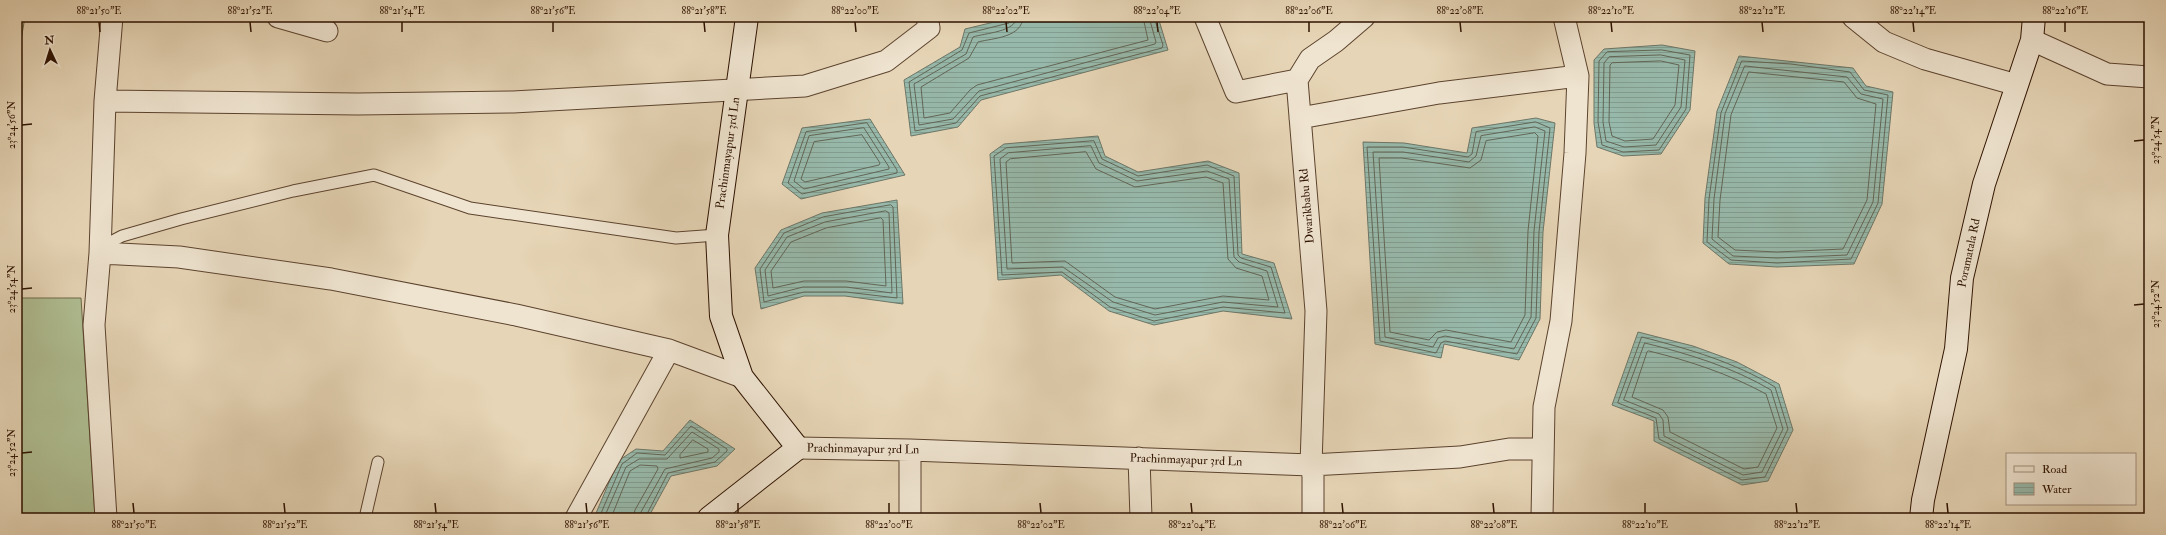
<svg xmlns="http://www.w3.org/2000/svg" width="2166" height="535" font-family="'IM FELL Double Pica',serif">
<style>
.grass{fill:#afbe92;stroke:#6e6849}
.water{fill:url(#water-rules);stroke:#6d7667}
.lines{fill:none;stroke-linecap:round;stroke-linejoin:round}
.shore{stroke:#626656;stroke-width:1}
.service-casing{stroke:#5c432e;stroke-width:13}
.minor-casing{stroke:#5c432e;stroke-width:23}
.secondary-casing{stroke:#2e1200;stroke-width:24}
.service{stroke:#efe4d0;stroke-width:11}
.minor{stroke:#efe4d0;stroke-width:21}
.secondary{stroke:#efe4d0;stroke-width:22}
.ticks{fill:none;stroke:#2e1200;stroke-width:1.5}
.labels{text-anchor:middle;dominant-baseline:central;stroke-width:3.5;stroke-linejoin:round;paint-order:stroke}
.street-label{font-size:12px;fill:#2e1200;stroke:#efe4d0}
.neatline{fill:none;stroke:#2e1200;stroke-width:1.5}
.ticks-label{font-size:10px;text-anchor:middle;fill:#2e1200}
</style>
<defs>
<pattern id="water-rules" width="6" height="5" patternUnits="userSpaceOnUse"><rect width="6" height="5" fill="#97b9ab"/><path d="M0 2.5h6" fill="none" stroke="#829e91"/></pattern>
</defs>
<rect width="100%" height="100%" fill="#e6d5b6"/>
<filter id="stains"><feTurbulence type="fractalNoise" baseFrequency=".005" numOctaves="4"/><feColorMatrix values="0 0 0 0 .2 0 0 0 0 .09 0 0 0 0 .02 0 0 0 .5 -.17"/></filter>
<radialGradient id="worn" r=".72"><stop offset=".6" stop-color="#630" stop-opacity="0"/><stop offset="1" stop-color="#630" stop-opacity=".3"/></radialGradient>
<path class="grass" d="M17,17H25L17,63Z
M17,298H81L95,518H17Z"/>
<path class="water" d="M1015,17H1158L1168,50L981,100L958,127L911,136L904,80L960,47L965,29Z
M1662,45L1695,51L1690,110L1661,154L1623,156L1597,147L1594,123V60L1604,49Z
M1739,56L1853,68L1866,86L1893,92L1882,204L1854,264L1777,267L1729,264L1703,243L1705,198L1717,111Z
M1536,118L1555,123L1543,232L1540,319L1519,360L1444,344L1441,358L1375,344L1363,142L1404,143L1467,153L1472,128Z
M870,119L905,175L801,199L782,184L802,128Z
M1098,136L1105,156L1138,172L1208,161L1239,173L1242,254L1274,263L1292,319L1223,311L1154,325L1109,311L1061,275L998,280L990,154L1004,144Z
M897,200L903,304L845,296H804L761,309L755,268L781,230L822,213Z
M1638,332L1693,346L1737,362L1779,384L1793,430L1768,481L1742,485L1654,441V421L1612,405Z
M690,420L735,449L717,466L671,476L648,518H594L618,461L636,449L663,451Z"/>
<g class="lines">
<path class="shore" d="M1012,17L1009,23L969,33L962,50L909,82L915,131L956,123L980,96L1162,48L1163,45L1154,17
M1017,17C1016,32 985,33 973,37L966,54L914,84L919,125L953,119L979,91L1155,44L1156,42L1149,17
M1023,17C1022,38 993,38 978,42L969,58L921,87L924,118L950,113L970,90L977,85L1148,40L1143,17
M1662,50L1690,55L1686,109L1659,150L1623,152L1602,145L1598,122L1599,61L1607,52Z
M1661,55L1685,60L1681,107L1656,145L1624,147L1606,141L1603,122L1604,63L1609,57Z
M1661,61L1679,65L1675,105L1653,139L1625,141L1612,136L1609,122L1610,65L1612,63Z
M1742,61L1791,64L1850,72L1864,90L1888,95L1878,203L1851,259L1777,263L1731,260L1707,242L1709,199L1721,113Z
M1745,66L1847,77L1861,94L1883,99L1873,202L1847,255L1777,258L1733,256L1712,239L1714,199L1725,114Z
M1749,72L1844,82L1857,98L1876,104L1867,200L1843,249L1777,252L1735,250L1718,237L1720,200L1731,115Z
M1536,122L1550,128L1539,232L1536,318L1517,354L1445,341L1441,343L1436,353L1380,341L1367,147H1403L1468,157L1472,154L1476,132Z
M867,123L897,170V173L802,194L788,183L806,132Z
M1535,127L1545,131L1534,231L1531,317L1514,349L1445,336L1438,338L1433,347L1385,337L1373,152H1403L1469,162L1476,156L1481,136Z
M864,128L889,167V169L804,189L794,181L809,136Z
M1535,133L1538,136L1528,231L1525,315L1511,342L1446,330L1437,332L1429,340L1390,332L1379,158H1402L1470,168L1481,160L1486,141Z
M862,135L880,163L879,165L805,182L801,179L814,142Z
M1094,141L1102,159L1138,176L1207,165L1234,176L1238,255L1241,258L1271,267L1285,313L1223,307L1154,321L1110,307L1062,272L1002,275L994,156L1006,148Z
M1091,146L1099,163L1137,181L1207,171L1229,179L1234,257L1239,262L1267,271L1278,307L1223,302L1155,315L1113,302L1063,267L1007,269L1000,159L1008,153Z
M1086,152L1096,169L1135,187L1206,177L1223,183L1228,259L1236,268L1262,276L1269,300L1223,296L1155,309L1115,297L1065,261L1012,263L1006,162L1010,159Z
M891,205L893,207L897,298L846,292H804L764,302L760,269L784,233L823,217Z
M886,211L889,213L892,293L846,287H803L768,296L765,270L787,237L825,222Z
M881,218L883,220L886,286L846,281H804L773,288L771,271L791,242L826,228Z
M1642,337C1689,349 1734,362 1775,387L1788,429L1765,477L1742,480L1659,439L1656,418L1618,403Z
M1645,343C1689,354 1732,367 1771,390L1783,429L1762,472L1743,475L1664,436L1663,420L1659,414L1624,400Z
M1649,351C1690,361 1729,374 1766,394L1777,428L1758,467L1744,469L1670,432L1668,417L1663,410L1632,397L1647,352Z
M693,440L708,449V452L680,458V455Z
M599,518L622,464L637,453L665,455L691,426L727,449V451L715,462L668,473L645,518
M604,518L626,467L639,459H667L692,432L719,449V452L712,458L665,469L641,512L640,518
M611,518L630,471L640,465L657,466L658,469L635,510L633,518"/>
<defs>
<path id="service" d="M101,247L122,236L181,219L293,191L374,175L470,208L676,238L717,235
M365,518L378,462"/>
<path id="minor" d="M278,17L327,31
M1205,17L1236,92L1297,80
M1853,17L1884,42L1925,59L2017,85
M2032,40L2107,74L2149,77
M1297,80L1316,311L1311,465L1313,476V518
M1297,80L1310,59L1336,41L1364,17
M105,101L358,104L513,102L805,86L886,61L929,28L927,17
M1300,118L1439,93L1578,76
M100,253L179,257L331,279L516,315L669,350L742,377
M798,448L910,450L1311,465L1460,457L1509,449H1542
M1139,458L1141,518
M106,518L94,325L100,253L105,101L112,17
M576,518L669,350
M910,518V450
M1542,518L1544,407L1561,321L1575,153L1578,76L1564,17"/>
<path id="secondary" d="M709,518L798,448L742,377L721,316L717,235L747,17
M1921,518L1923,500L1956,349L1962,278L1984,184L2032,40L2034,17"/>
</defs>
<use href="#service" class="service-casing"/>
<use href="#minor" class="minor-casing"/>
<use href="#secondary" class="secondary-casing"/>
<use href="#service" class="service"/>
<use href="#minor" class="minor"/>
<use href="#secondary" class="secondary"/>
</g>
<path class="ticks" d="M99,22L100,32M250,22L251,32M402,22V32M553,22V32M704,22L705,32M855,22L856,32M1006,22L1007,32M1157,22L1158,32M1309,22V32M1460,22L1461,32M1611,22L1612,32M1762,22L1763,32M1913,22L1914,32M2065,22V32M22,125L32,124M2134,141L2144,140M22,289L32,288M2134,305L2144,304M22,453L32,452M133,503L134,513M284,503L285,513M435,503L436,513M586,503L587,513M738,503V513M889,503V513M1040,503L1041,513M1191,503L1192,513M1342,503L1343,513M1493,503L1494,513M1645,503V513M1796,503L1797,513M1947,503L1948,513"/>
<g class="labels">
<g class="street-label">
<text transform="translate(728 153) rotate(-82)">Prachinmayapur 3rd Ln</text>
<text transform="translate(1307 206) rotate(-95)">Dwarikbabu Rd</text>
<text transform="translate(1969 253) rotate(-78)">Poramatala Rd</text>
<text transform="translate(863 449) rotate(1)">Prachinmayapur 3rd Ln</text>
<text transform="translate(1186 460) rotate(2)">Prachinmayapur 3rd Ln</text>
</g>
</g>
<rect width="2166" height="535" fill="none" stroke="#e6d5b6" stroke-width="44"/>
<rect x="2006" y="453" width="130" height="52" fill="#efe4d0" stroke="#a2907d"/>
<rect x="2014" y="466" width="20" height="6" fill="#efe4d0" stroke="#a2907d"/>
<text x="2042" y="473" font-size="12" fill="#2e1200">Road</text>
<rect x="2014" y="483" width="20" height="12" fill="url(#water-rules)" stroke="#a2907d"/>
<text x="2042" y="493" font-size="12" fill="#2e1200">Water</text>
<g transform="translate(50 50) rotate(356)" stroke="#efe4d0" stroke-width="3" paint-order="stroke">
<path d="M0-3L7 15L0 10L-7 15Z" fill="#2e1200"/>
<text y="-6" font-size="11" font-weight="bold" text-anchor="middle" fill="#2e1200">N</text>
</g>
<rect x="22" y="22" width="2122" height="491" class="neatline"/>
<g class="ticks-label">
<text x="99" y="14">88°21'50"E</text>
<text x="250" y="14">88°21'52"E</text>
<text x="402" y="14">88°21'54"E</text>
<text x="553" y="14">88°21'56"E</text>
<text x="704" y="14">88°21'58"E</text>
<text x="855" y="14">88°22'00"E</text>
<text x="1006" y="14">88°22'02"E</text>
<text x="1157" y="14">88°22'04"E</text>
<text x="1309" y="14">88°22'06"E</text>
<text x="1460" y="14">88°22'08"E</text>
<text x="1611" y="14">88°22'10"E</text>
<text x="1762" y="14">88°22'12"E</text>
<text x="1913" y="14">88°22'14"E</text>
<text x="2065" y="14">88°22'16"E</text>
<text transform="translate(11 125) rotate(-90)" y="4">23°24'56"N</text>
<text transform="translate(2155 140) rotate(-90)" y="4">23°24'54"N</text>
<text transform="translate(11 289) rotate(-90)" y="4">23°24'54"N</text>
<text transform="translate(2155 304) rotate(-90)" y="4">23°24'52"N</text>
<text transform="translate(11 453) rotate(-90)" y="4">23°24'52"N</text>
<text x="134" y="528">88°21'50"E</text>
<text x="285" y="528">88°21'52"E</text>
<text x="436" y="528">88°21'54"E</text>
<text x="587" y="528">88°21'56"E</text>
<text x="738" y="528">88°21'58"E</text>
<text x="889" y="528">88°22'00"E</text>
<text x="1041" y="528">88°22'02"E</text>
<text x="1192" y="528">88°22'04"E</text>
<text x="1343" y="528">88°22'06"E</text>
<text x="1494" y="528">88°22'08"E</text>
<text x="1645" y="528">88°22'10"E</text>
<text x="1797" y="528">88°22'12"E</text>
<text x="1948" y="528">88°22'14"E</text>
</g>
<rect width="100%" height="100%" filter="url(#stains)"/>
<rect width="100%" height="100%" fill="url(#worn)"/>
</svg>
